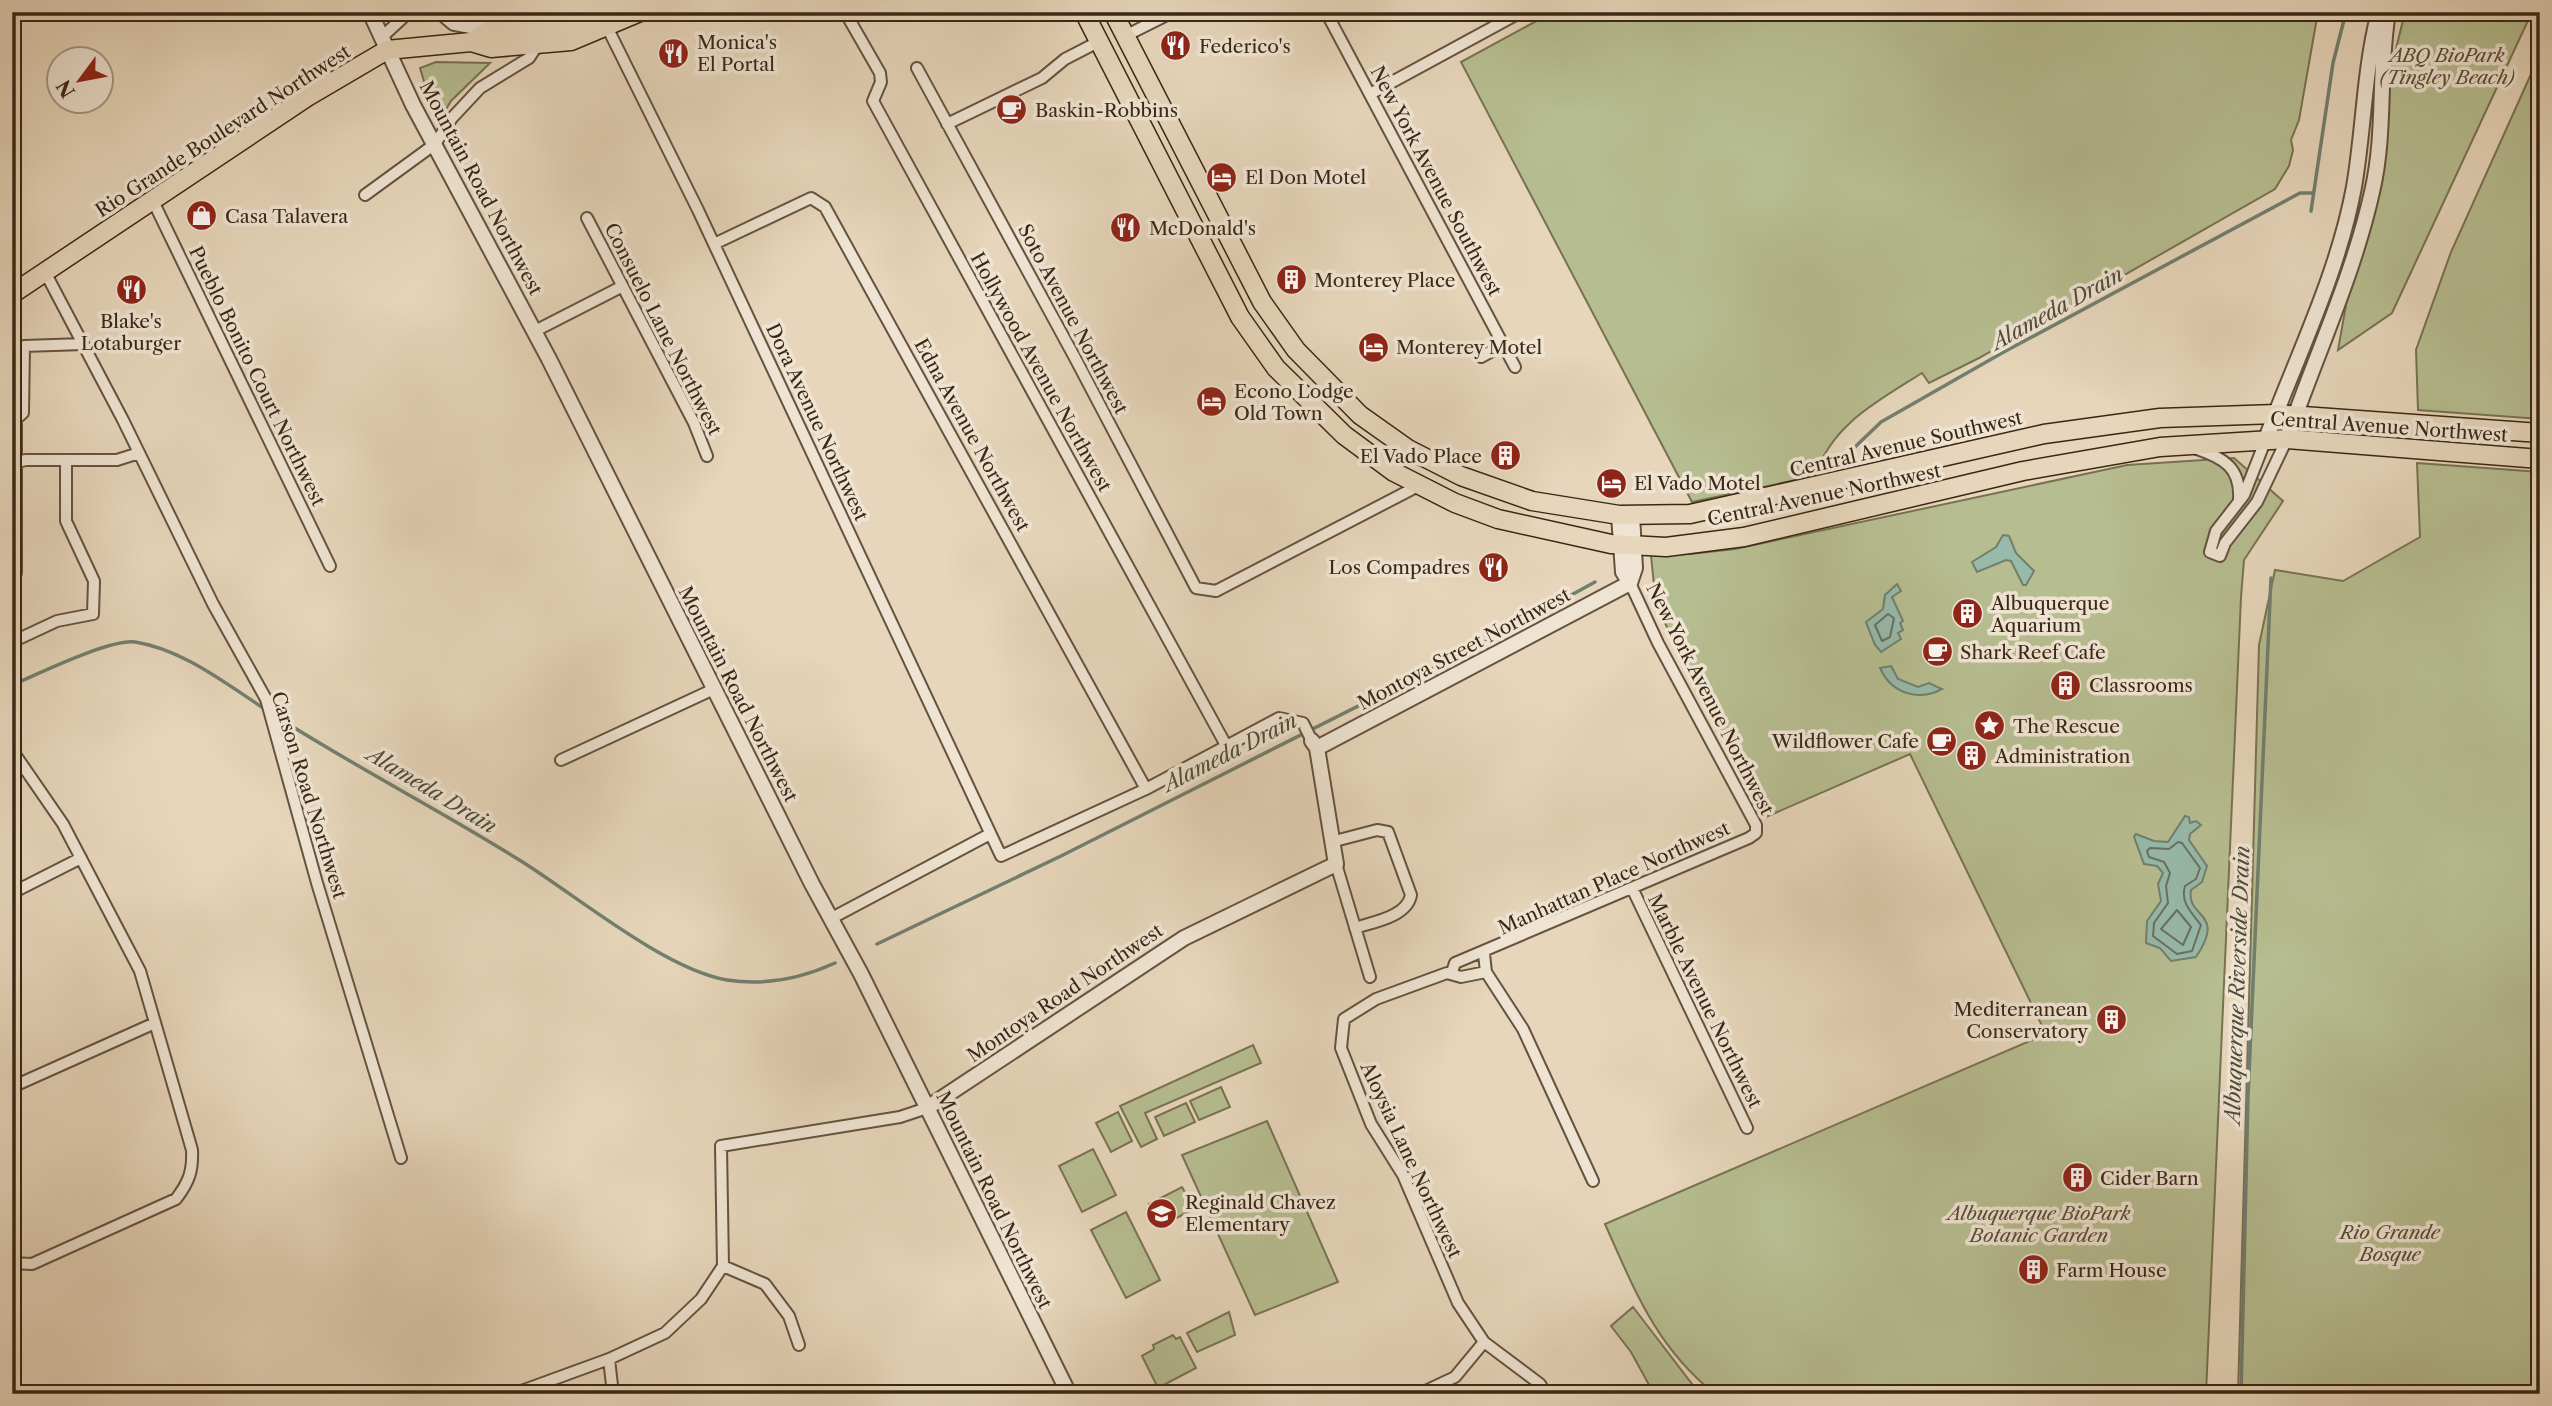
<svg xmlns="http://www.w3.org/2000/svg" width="2552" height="1406" font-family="'Libre Caslon Text',serif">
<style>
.green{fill:#b6bd90;stroke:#787252;stroke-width:2}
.water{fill:#97baab;stroke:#727f6f;stroke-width:2}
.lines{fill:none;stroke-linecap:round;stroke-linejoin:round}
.shore{stroke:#687060;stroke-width:2}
.stream{stroke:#727f6f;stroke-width:3.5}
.minor-casing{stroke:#65533e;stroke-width:14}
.tertiary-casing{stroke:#65533e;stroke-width:18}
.primary-casing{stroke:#3a2715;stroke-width:21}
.minor{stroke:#efe4d3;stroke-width:10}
.tertiary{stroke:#efe4d3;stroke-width:14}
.primary{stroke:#e7d6bb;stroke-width:18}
.labels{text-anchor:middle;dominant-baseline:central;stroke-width:7;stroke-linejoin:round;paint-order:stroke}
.poi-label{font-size:19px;fill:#3a2715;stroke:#efe4d3;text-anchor:start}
.park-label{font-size:19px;font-style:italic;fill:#594c34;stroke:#efe4d3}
.street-label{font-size:19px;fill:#3a2715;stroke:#efe4d3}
.water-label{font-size:21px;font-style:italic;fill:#514c3a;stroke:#efe4d3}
</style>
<rect width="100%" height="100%" fill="#e7d6bb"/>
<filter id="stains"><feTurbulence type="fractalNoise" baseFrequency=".00286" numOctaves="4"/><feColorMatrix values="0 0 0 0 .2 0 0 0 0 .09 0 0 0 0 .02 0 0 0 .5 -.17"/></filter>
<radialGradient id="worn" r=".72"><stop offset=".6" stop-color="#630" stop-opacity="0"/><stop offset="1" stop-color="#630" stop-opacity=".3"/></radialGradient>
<path class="green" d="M1553,12H2318L2299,120L2291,140L2293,150L2289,166L2275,189L1979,358L1929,383L1922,373C1878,401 1832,424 1815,476L1692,502L1461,62Z
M2405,12H2532L2392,313L2338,350L2380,114Z
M2540,54V419L2418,410L2416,350L2451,252Z
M436,62L490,63L451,101L442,116L426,88L420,68Z
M2234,458L2283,501L2244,560L2241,597L2206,1394H1715C1656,1347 1635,1291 1605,1224L2046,1034L1910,754L1766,817L1656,606L1651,555L1690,554L1735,549L2127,465Z
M2417,463L2540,472V1394H2238L2259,645L2275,570L2343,581L2420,537Z
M1253,1045L1261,1063L1145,1113L1157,1139L1141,1147L1120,1106Z
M1221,1087L1230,1107L1199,1120L1190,1101Z
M1186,1103L1195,1122L1164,1136L1155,1117Z
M1118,1112L1132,1141L1111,1152L1096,1123Z
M1267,1121L1338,1282L1255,1315L1182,1155Z
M1093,1149L1116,1195L1082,1212L1059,1166Z
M1182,1187L1194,1209L1161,1226L1149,1204Z
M1126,1212L1160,1280L1126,1298L1091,1230Z
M1633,1307L1692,1384L1689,1394H1654L1631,1352L1611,1326Z
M1229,1312L1235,1335L1197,1352L1187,1333Z
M1173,1335L1176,1339L1180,1337L1196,1368L1158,1388L1142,1356L1154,1349L1153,1345Z"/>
<path class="water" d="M2003,535L2009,536L2016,553L2034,571L2026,585H2023L2011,561L2006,560L1977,572L1972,562L1996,547Z
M1897,584L1901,591L1892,597L1903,621L1900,623L1903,630L1898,633L1901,639L1881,652L1875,645L1866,622L1883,609L1885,595Z
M1891,666L1898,679L1918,687L1929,683L1942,689C1918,702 1891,693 1880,668Z
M2185,816L2189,817L2190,823L2196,821L2201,825L2190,834L2189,840L2207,866L2202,882L2191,890C2186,919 2227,911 2196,957L2171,961L2160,948L2146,943L2147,921L2161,901L2158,884L2163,873L2157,866L2144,864L2134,837L2136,834L2154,841L2168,842Z"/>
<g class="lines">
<path class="shore" d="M1888,614L1894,618L1890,637L1882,641L1875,625Z
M2178,842L2182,843L2200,868L2196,879L2185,886C2180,903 2192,913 2201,925L2192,951L2177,954L2153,936L2154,923L2168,903L2166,886L2170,873L2164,862L2149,857L2147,851L2150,848L2169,849Z
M2177,910L2191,927L2183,945L2161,929Z"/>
<path class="stream" d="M2311,211L2333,63L2346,12
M1830,471L1881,422L2002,353L2300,193H2312
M12,685C38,674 109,639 135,642C182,649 226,684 265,709
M274,715C355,767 440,810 521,861C577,896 664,969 727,980C765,986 800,979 835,963
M877,944L1061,856L1497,636L1595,582
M2241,1394L2248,1097L2271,578"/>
<defs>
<path id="minor" d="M845,12L880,73L881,82L873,101L1227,747
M1326,12L1515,367
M607,27L698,210L1001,856L1146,789L1279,718L1303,723L1312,741
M1125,36L1173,12
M382,37L409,12
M917,68L1075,358L1196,588L1216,591L1418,486
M1370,94L1521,12
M947,124L1042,78L1065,59L1098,42
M365,195L435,144L452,118L480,88L529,58L537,46
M153,201L330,566
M587,218L694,423L707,456
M714,244L811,198L825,207L1146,789
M45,272L123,420L213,604L266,699L317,883L401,1158
M535,331L621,287
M1481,357L1503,345
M2266,439L2244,495L2216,531L2210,552L2220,556L2225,543L2257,502L2287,439
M2197,449C2224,458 2241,468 2239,500
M12,463L26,460H117L139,453
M16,573V419L23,413L24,346L83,344
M12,642L57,621L93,614L94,581L66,521V460
M12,750L63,824L140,971L192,1150C193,1171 189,1182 176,1199L32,1264L12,1263
M561,760L714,689
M1331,842L1377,830L1388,832L1411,895C1407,917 1373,922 1355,928
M1336,864L1370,977
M1633,890L1747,1128
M12,893L81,858
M830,919L990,834
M1484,954L1486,972L1523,1029L1593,1181
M1452,972L1455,963L1749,838L1756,833V825L1658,643L1630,583
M1486,972L1461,977L1447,973L1376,999L1344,1019L1341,1048L1371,1124L1403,1175L1458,1303L1484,1342L1540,1384L1546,1394
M12,1087L155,1023
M723,1266L765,1284L789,1316L799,1345
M609,1359L613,1394
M513,1394L609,1359L665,1333L701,1299L723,1266L721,1146L900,1117L927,1108
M1419,1394L1455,1377L1484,1342"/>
<path id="tertiary" d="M370,12L413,105L549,359L812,884L861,974L1069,1394
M441,12L454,23L490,30
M2266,439C2297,356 2338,274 2354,187C2364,129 2364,69 2379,12
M2287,439C2315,357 2353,277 2372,192C2386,133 2378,72 2388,12
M1619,515L1623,572L1630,583
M1630,583L1635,568L1632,515
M1317,748L1630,583
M927,1108L1184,938L1336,864L1317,748L1312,741"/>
<path id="primary" d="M1084,12L1240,317L1276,368L1344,435L1394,472L1455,503L1498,519L1611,544L1666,547L1744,537L2023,471L2160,447L2287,439L2540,459
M1113,12L1262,302L1296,350L1360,415L1408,449L1461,476L1532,501L1619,515L1690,514L2044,434L2160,418L2276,414L2540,433
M471,42L490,30L568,25L597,28
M12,294L307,97L387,50L471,42L491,48L571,41L640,12"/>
</defs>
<use href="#minor" class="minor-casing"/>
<use href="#tertiary" class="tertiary-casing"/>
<use href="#primary" class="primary-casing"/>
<use href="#minor" class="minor"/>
<use href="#tertiary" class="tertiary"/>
<use href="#primary" class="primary"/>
</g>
<defs>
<symbol id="restaurant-disc" viewBox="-11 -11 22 22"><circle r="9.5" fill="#8f2418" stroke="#efe4d3"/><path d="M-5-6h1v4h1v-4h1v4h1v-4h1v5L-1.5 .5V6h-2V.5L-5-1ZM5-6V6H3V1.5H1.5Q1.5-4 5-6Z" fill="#fff"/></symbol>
<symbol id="cafe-disc" viewBox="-11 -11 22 22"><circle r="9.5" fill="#8f2418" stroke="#efe4d3"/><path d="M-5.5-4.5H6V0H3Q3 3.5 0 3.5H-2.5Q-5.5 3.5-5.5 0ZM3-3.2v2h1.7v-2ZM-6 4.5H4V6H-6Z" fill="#fff"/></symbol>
<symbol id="hotel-disc" viewBox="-11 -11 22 22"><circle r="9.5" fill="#8f2418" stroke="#efe4d3"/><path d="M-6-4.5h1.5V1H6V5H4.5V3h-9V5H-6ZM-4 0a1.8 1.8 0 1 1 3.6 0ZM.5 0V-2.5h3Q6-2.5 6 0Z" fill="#fff"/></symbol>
<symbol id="shop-disc" viewBox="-11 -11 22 22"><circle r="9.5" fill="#8f2418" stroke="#efe4d3"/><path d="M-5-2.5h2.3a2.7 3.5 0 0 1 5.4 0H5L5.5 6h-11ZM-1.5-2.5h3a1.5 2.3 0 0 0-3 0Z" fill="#fff"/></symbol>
<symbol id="building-disc" viewBox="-11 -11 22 22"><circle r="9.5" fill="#8f2418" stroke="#efe4d3"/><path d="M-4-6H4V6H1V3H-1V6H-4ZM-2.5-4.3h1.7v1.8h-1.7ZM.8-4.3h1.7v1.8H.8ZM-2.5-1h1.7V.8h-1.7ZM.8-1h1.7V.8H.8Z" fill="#fff"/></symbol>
<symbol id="sight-disc" viewBox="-11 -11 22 22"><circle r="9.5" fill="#8f2418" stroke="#efe4d3"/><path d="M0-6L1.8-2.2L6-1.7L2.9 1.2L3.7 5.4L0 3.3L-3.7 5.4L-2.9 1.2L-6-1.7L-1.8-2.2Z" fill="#fff"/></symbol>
<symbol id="school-disc" viewBox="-11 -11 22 22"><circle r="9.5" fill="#8f2418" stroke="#efe4d3"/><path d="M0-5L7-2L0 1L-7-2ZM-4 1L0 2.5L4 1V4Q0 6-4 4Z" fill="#fff"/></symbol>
</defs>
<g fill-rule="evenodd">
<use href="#restaurant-disc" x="1158" y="28" width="35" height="35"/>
<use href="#restaurant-disc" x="656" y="36" width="35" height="35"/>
<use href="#cafe-disc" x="994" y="92" width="35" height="35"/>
<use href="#hotel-disc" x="1204" y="160" width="35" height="35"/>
<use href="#shop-disc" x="184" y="198" width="35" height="35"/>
<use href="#restaurant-disc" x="1108" y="210" width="35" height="35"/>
<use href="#building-disc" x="1274" y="262" width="35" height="35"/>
<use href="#restaurant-disc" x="114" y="272" width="35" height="35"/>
<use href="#hotel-disc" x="1356" y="330" width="35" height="35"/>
<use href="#hotel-disc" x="1194" y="384" width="35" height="35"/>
<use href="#building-disc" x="1488" y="438" width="35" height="35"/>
<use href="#hotel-disc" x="1594" y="466" width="35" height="35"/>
<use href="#restaurant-disc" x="1476" y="550" width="35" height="35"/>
<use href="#building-disc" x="1950" y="596" width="35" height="35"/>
<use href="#cafe-disc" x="1920" y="634" width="35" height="35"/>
<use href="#building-disc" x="2048" y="668" width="35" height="35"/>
<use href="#sight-disc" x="1972" y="708" width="35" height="35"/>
<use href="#cafe-disc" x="1924" y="724" width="35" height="35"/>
<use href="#building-disc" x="1954" y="738" width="35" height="35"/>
<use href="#building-disc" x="2094" y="1002" width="35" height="35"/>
<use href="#building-disc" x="2060" y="1160" width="35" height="35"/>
<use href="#school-disc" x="1144" y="1196" width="35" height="35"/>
<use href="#building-disc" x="2016" y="1252" width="35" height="35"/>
</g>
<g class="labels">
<g class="poi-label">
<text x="697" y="42">Monica's<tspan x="697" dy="22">El Portal</tspan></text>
<text x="1199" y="46">Federico's</text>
<text x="1035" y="110">Baskin-Robbins</text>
<text x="1245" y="177">El Don Motel</text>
<text x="225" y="216">Casa Talavera</text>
<text x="1149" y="228">McDonald's</text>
<text x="1314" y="280">Monterey Place</text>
<text x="131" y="321" text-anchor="middle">Blake's<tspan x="131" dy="22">Lotaburger</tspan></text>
<text x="1396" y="347">Monterey Motel</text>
<text x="1234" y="391">Econo Lodge<tspan x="1234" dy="22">Old Town</tspan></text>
<text x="1482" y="456" text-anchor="end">El Vado Place</text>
<text x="1634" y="483">El Vado Motel</text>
<text x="1470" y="567" text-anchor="end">Los Compadres</text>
<text x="1991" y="603">Albuquerque<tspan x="1991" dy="22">Aquarium</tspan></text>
<text x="1960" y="652">Shark Reef Cafe</text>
<text x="2089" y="685">Classrooms</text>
<text x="2013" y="726">The Rescue</text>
<text x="1919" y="741" text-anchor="end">Wildflower Cafe</text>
<text x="1995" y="756">Administration</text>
<text x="2088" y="1009" text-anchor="end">Mediterranean<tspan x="2088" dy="22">Conservatory</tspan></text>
<text x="2100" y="1178">Cider Barn</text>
<text x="1185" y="1202">Reginald Chavez<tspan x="1185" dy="22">Elementary</tspan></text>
<text x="2056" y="1270">Farm House</text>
</g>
<g class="park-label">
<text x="2447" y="55">ABQ BioPark<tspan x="2447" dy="22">(Tingley Beach)</tspan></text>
<text x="2039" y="1213">Albuquerque BioPark<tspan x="2039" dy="22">Botanic Garden</tspan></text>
<text x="2390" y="1232">Rio Grande<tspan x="2390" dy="22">Bosque</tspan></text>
</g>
<g class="street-label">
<text transform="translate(223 131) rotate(-33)">Rio Grande Boulevard Northwest</text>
<text transform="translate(1436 181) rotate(62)">New York Avenue Southwest</text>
<text transform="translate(481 188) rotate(62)">Mountain Road Northwest</text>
<text transform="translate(1073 319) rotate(62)">Soto Avenue Northwest</text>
<text transform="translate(663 329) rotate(63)">Consuelo Lane Northwest</text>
<text transform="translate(1041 372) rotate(61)">Hollywood Avenue Northwest</text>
<text transform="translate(257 376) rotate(64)">Pueblo Bonito Court Northwest</text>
<text transform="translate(817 422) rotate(65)">Dora Avenue Northwest</text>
<text transform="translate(2389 427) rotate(4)">Central Avenue Northwest</text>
<text transform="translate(972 435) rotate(61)">Edna Avenue Northwest</text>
<text transform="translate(1906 444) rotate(-13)">Central Avenue Southwest</text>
<text transform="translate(1824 495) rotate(-12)">Central Avenue Northwest</text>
<text transform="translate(1464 649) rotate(-28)">Montoya Street Northwest</text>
<text transform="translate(738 694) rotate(63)">Mountain Road Northwest</text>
<text transform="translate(1710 699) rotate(63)">New York Avenue Northwest</text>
<text transform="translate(309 795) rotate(73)">Carson Road Northwest</text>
<text transform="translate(1614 878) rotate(-24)">Manhattan Place Northwest</text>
<text transform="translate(1065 993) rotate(-34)">Montoya Road Northwest</text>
<text transform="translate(1705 1001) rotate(64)">Marble Avenue Northwest</text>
<text transform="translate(1411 1160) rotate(65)">Aloysia Lane Northwest</text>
<text transform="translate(994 1200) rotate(64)">Mountain Road Northwest</text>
</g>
<g class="water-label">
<text transform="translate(2057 308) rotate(-29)">Alameda Drain</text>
<text transform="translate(1230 752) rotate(-27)">Alameda Drain</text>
<text transform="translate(432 790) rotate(31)">Alameda Drain</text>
<text transform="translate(2237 985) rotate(-88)">Albuquerque Riverside Drain</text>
</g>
</g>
<rect width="2552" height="1406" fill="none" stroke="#e7d6bb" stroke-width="42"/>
<rect x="14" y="14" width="2524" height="1378" fill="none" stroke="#3a2715" stroke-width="3.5"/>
<rect x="21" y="21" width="2510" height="1364" fill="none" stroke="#3a2715" stroke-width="2"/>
<g transform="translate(80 80) rotate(238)"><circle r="33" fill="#efe4d3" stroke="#a79887" stroke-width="2"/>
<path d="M0-5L12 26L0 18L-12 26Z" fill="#8f2418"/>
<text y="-10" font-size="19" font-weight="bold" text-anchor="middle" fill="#3a2715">N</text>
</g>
<rect width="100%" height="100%" filter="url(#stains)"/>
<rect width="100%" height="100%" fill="url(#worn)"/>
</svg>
